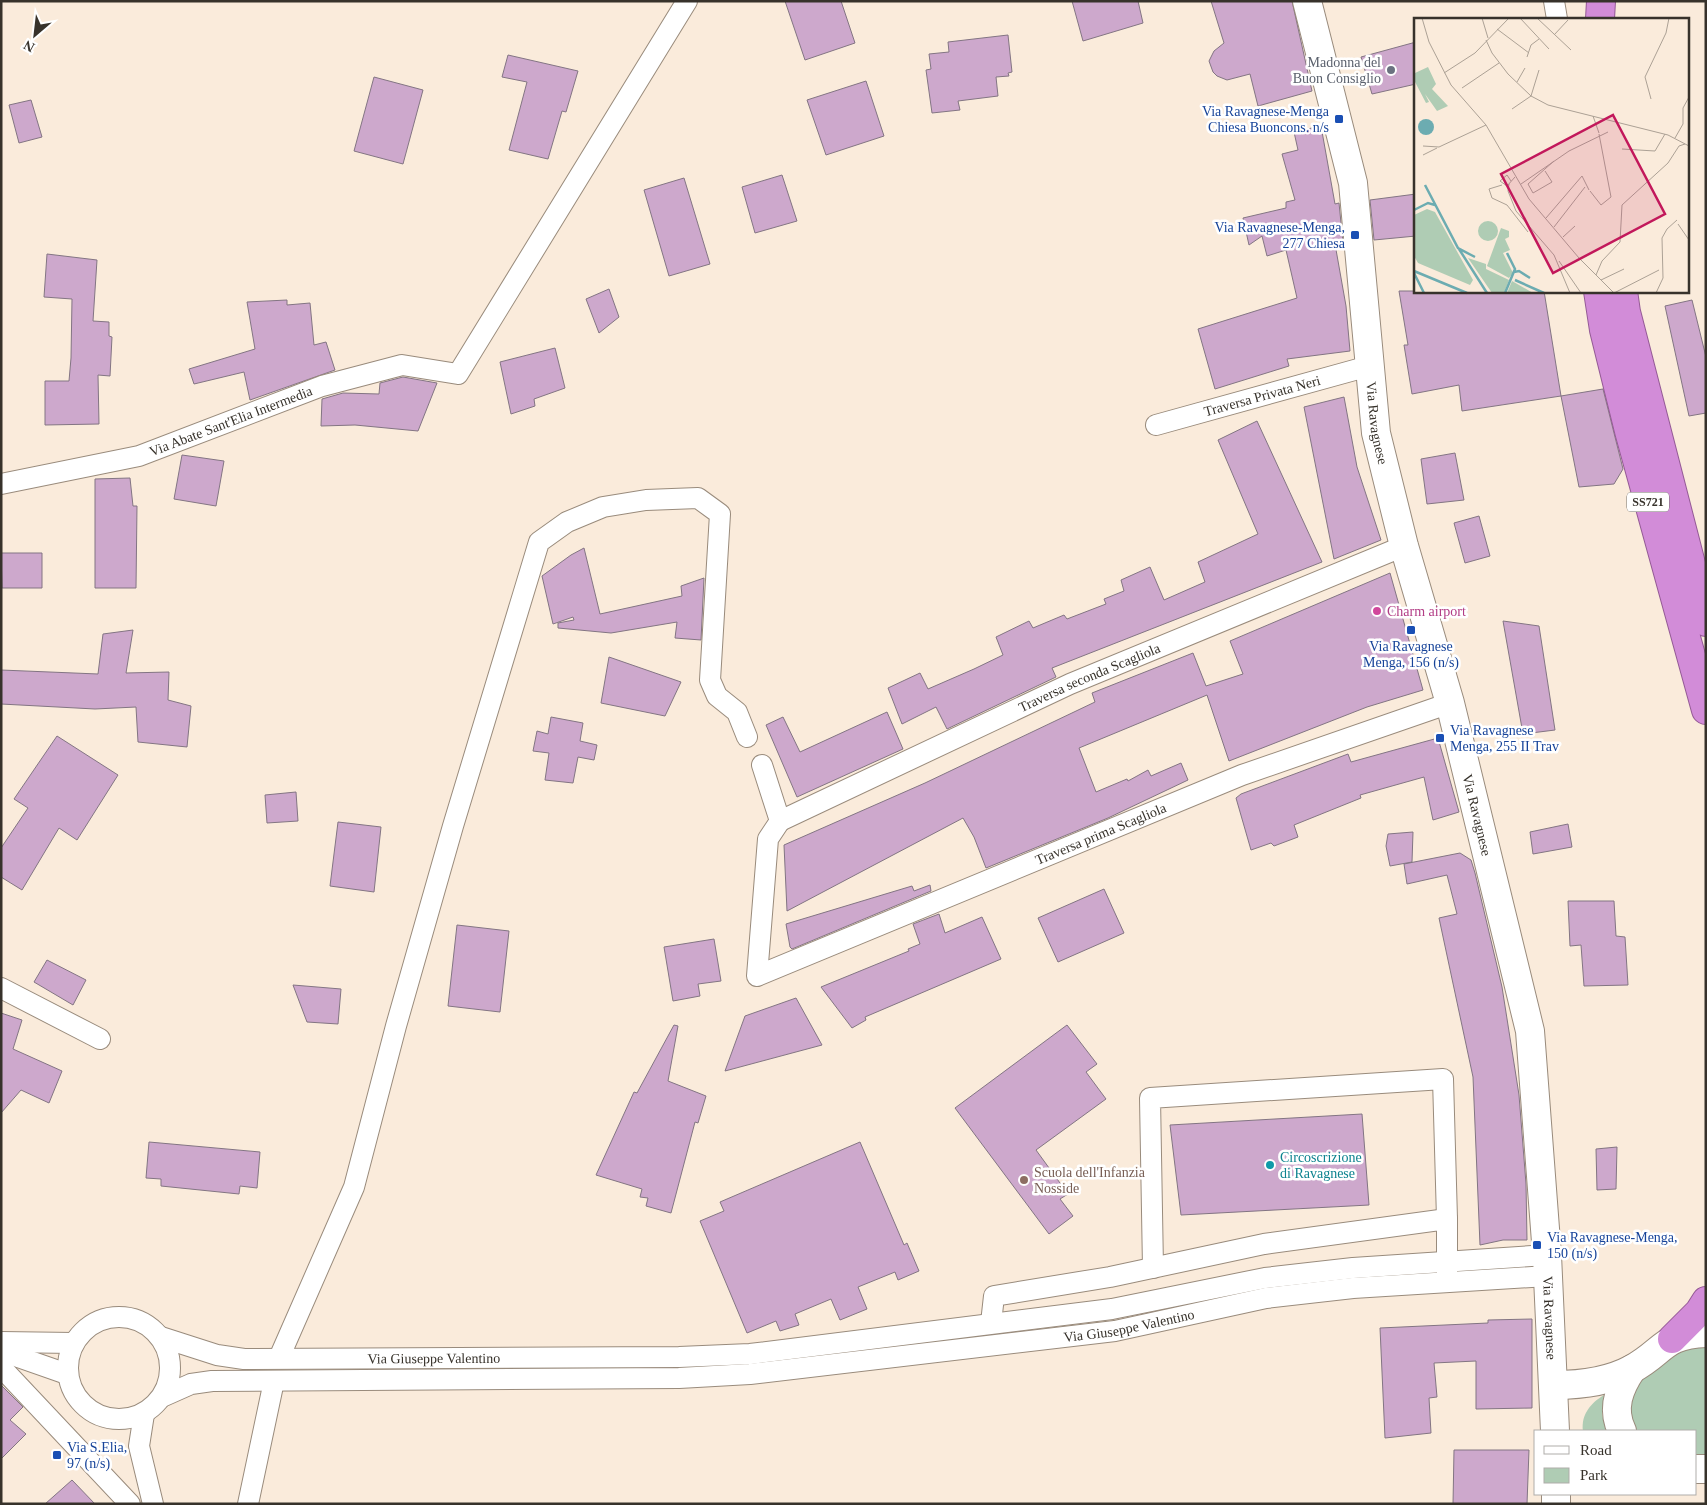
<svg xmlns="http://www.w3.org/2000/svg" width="1707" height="1505" font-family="Georgia,serif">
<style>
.green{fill:#afccb4}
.building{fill:#cda8cc;stroke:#837583}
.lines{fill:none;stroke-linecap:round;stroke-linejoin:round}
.minor-casing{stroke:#998b7c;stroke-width:22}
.secondary-casing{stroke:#998b7c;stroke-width:30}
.trunk-casing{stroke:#945a95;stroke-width:30}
.minor{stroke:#fff;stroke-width:20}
.secondary{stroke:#fff;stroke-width:28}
.trunk{stroke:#d28cd8;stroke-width:28}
.worship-dot{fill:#6b7280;stroke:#fff;stroke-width:2}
.transit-dot{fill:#1a4fb4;stroke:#fff;stroke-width:2}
.hotel-dot{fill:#d1479c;stroke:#fff;stroke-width:2}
.culture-dot{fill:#0f9aa8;stroke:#fff;stroke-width:2}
.education-dot{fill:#8d6e63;stroke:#fff;stroke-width:2}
.labels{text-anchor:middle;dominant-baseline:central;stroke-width:5;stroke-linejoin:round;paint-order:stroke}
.shield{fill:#fff;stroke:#73706b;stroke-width:1}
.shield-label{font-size:12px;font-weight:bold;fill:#37322b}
.worship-label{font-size:14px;fill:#5b616d;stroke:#fff;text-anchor:end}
.transit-label{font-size:14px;fill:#164399;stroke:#fff;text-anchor:start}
.street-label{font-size:14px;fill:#37322b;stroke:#fff}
.hotel-label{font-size:14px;fill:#b23c85;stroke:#fff;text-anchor:start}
.culture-label{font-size:14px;fill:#0d838f;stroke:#fff;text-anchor:start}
.education-label{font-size:14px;fill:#785e54;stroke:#fff;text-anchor:start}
.inset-river{fill:none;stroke:#6cacb1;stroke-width:2.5}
.inset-road{fill:none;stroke:#aca195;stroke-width:1}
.view{fill:#c2185b;fill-opacity:0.15;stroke:#c2185b;stroke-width:2.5}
.inset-edge{fill:none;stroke:#37322b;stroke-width:2.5}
</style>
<rect width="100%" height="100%" fill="#faebdb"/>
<path class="green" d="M1706,1345V1457H1696V1431H1633L1628,1402L1642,1378L1684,1348Z
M1604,1395L1602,1414L1606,1431H1583C1581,1414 1591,1403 1604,1395Z"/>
<path class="building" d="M785,1H841L855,43L805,60Z
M1072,1H1138L1143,23L1083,41Z
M1211,1H1292L1312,91L1258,106L1250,74L1227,80L1217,76L1213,72L1209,61L1214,51L1224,43Z
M1008,35L1012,72L1008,73L1009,76L996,77L998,96L958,101L960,110L932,113L926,70L931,69L929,54L949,52L948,42Z
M1416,42V84L1372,94L1361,57Z
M508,55L578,71L566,112L562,111L548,159L509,150L527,82L502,77Z
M374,77L423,90L403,164L354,151Z
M866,81L884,136L826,155L807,100Z
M31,100L42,137L19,143L9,105Z
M1321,126L1335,204L1339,203L1343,243L1335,244L1346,306L1350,351L1287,359L1289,366L1215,389L1198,329L1297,298L1286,250L1267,256L1262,236L1249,245L1243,218L1286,208V202L1295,200L1282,154L1298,150L1294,132Z
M782,175L797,221L755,233L742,187Z
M684,178L710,264L669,276L644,190Z
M1416,194V236L1374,240L1370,200Z
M47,254L97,260L93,321L109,322V336L112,337L110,376L98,375L99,424L45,425V381H69L71,358L72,299L44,297Z
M609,289L619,317L599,333L586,299Z
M1399,291H1544L1561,396L1462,411L1459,385L1412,394L1404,345H1408Z
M287,300V305L310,303L314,345L326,342L335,370L250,400L244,372L194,384L189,369L255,349L247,302Z
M1692,300L1706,357V413L1689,416L1665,306Z
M555,348L565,388L534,399L535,406L511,414L500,362Z
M403,377L437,383L418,431L355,425L321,426L322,399L343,393L379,394L380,383Z
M1603,389L1623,469L1614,484L1579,487L1561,396Z
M1344,397L1357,467L1381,540L1334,559L1304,407Z
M1257,421L1322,562L1052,668L1056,677L947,729L936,707L902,724L888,688L920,673L928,689L974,669L1003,655L996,637L1029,621L1033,628L1064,615L1067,619L1106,604L1104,599L1124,591L1121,580L1150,567L1164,600L1205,582L1198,562L1258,534L1218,440Z
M1455,453L1464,500L1427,504L1421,459Z
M182,455L224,461L216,506L174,499Z
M130,478L133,506H137L136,588H95V479Z
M1479,516L1490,556L1465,563L1454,523Z
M584,548L600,614L682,596L681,586L704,578L701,640L675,638L677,622L611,633L558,628V623L574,620L573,617L553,624L542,576L571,555Z
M1,553H42V588H2Z
M1390,573L1423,690L1367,707L1229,761L1207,695L1079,748L1096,792L1127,779L1128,781L1148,770L1151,776L1181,763L1188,780L1108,818L986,868L974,837L963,818L787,911L784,845L925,783L1095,702L1092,693L1193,653L1206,686L1243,674L1230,641Z
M1503,621L1539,626L1555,730L1523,734Z
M133,630L126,673L169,672L168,700L191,706L187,747L138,742L136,707L95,709L1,704V670L98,674L103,634Z
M609,657L681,682L665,716L601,703Z
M887,712L903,749L797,797L766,725L783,717L800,752Z
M551,717L583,723L580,741L597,745L594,760L578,757L573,783L545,780L549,753L533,751L537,731L548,734Z
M57,736L118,775L77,840L59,828L22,890L1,877V848L28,808L14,799Z
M1438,738L1459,812L1433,820L1424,777L1360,795L1361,798L1294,825L1298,837L1274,846L1271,843L1251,850L1236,798L1241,794L1348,754L1351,762Z
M296,792L298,821L267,823L265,795Z
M338,822L381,827L374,892L330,886Z
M1568,824L1572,847L1533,854L1530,832Z
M1413,832L1412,862L1390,866L1386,846L1388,834Z
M1460,853L1471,860L1475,873L1502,987L1519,1095L1526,1184L1527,1240H1503L1480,1245L1473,1077L1439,918L1457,914L1447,875L1407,884L1404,864Z
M930,885L931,891L792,949L790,947L786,924L912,886L914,891Z
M1104,889L1124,933L1058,962L1038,918Z
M1568,901H1614L1616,936L1625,937L1628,985L1584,986L1581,945L1570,946Z
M939,914L945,933L982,917L1001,959L865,1017L866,1020L852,1028L821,987L909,951L908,949L920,944L913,924Z
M457,925L509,931L500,1012L448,1006Z
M714,939L721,981L698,984L700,996L673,1001L664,947Z
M47,960L86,980L73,1005L34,982Z
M293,985L341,989L338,1024L307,1022Z
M796,998L822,1045L725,1071L745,1016Z
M1,1013L22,1020L13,1049L62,1071L49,1103L21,1090L1,1113Z
M674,1025L678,1026L668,1081L706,1096L698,1123L695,1122L671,1213L646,1206L648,1198L640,1197L642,1189L596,1175L634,1092L637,1093Z
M1067,1025L1097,1064L1086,1072L1106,1099L1036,1150L1068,1194L1060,1199L1073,1216L1049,1234L955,1108Z
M1362,1114L1369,1205L1181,1215L1170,1125Z
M149,1142L260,1152L257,1188L240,1186L239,1194L161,1186V1179L146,1178Z
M860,1142L904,1245L907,1243L919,1271L898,1280L895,1272L858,1287L867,1309L840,1320L831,1299L795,1314L799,1325L780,1331L776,1321L747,1333L700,1221L724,1211L720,1202Z
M1617,1147L1616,1189L1597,1190L1596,1149Z
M1532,1319V1408L1476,1409V1361L1434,1363L1437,1397L1429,1398L1431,1433L1385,1438L1380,1328L1488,1323V1320Z
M1,1385L23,1407L10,1420L26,1434L1,1459Z
M1454,1450H1529L1527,1504H1453Z
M72,1480L95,1504H45Z"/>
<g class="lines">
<defs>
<g id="minor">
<path d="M1554,1L1557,19"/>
<path id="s1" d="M1156,425L1369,366"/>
<path id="s2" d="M1,484L139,456L322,386L402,365L458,374L687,1"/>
<path d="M762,765L780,821"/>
<path id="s3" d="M780,821L768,839L757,976L1242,775L1450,703"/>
<path id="s4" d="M780,821L1070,684L1404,546"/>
<path d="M1,988L100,1039"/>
<path d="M1153,1268L1150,1098L1443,1079L1447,1219"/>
<circle cx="119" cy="1368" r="51"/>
<path d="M991,1323L994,1296L1110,1277L1264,1244L1447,1219V1273"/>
<path id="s5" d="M161,1337L217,1355L244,1359L679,1357L750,1354L1112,1309L1265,1278L1353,1268L1547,1255"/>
<path d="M1,1342L74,1343"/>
<path d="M1,1351L67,1374"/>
<path d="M279,1358L354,1187L396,1026L453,826L539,542L567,522L603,507L646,500L698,498L720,514L710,680L717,696L737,712L747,737"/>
<path d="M1,1367L130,1504"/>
<path id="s6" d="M164,1396L191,1384L212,1381L679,1378L750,1374L1115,1331L1266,1298L1353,1288L1548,1276"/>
<path d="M144,1414L139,1446L153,1504"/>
<path d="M248,1504L274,1381"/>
</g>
<g id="secondary">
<path id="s7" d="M1307,1L1353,183L1376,433L1404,546L1450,703L1530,1031L1547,1255L1555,1431"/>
<path d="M1554,1385C1581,1385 1608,1382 1632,1369C1665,1351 1662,1335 1706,1333"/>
<path d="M1622,1431C1611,1409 1619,1388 1632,1369"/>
<path d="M1696,1469H1706"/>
<path d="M1556,1494V1504"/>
</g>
<path id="trunk" d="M1600,19L1601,1
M1598,291L1604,330L1629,431L1706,710
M1623,291L1626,312L1706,622
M1672,1339L1699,1312L1706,1301"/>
</defs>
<use href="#minor" class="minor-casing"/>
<use href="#secondary" class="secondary-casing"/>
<use href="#trunk" class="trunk-casing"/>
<use href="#minor" class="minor"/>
<use href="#secondary" class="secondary"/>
<use href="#trunk" class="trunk"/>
</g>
<circle class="worship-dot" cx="1391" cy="70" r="5"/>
<g class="transit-dot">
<rect x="1334" y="114" width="10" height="10" rx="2.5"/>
<rect x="1350" y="230" width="10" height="10" rx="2.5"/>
<rect x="1406" y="625" width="10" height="10" rx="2.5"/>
<rect x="1435" y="733" width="10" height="10" rx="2.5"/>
<rect x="1532" y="1240" width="10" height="10" rx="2.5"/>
<rect x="52" y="1450" width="10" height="10" rx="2.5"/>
</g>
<circle class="hotel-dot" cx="1377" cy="611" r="5"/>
<circle class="culture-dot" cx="1270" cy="1165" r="5"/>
<circle class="education-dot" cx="1024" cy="1180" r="5"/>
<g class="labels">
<rect class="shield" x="1627" y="492.5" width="42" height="19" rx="4"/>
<g class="shield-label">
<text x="1648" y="502">SS721</text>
</g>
<g class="worship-label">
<text x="1381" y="62">Madonna del<tspan x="1381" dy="16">Buon Consiglio</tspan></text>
</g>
<g class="transit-label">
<text x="1329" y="111" text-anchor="end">Via Ravagnese-Menga<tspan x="1329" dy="16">Chiesa Buoncons. n/s</tspan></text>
<text x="1345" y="227" text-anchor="end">Via Ravagnese-Menga,<tspan x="1345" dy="16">277 Chiesa</tspan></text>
<text x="1411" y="646" text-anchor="middle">Via Ravagnese<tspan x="1411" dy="16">Menga, 156 (n/s)</tspan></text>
<text x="1450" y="730">Via Ravagnese<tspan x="1450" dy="16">Menga, 255 II Trav</tspan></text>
<text x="1547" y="1237">Via Ravagnese-Menga,<tspan x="1547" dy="16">150 (n/s)</tspan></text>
<text x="67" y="1447">Via S.Elia,<tspan x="67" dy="16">97 (n/s)</tspan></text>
</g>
<g class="street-label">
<text stroke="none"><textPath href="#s1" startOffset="110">Traversa Privata Neri</textPath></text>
<text stroke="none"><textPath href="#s2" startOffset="239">Via Abate Sant'Elia Intermedia</textPath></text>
<text stroke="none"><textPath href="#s7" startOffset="429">Via Ravagnese</textPath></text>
<text stroke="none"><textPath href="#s4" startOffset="341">Traversa seconda Scagliola</textPath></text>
<text stroke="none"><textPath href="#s7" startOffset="834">Via Ravagnese</textPath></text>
<text stroke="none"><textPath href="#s3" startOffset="531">Traversa prima Scagliola</textPath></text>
<text stroke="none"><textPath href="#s7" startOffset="1344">Via Ravagnese</textPath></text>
<text stroke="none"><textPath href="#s6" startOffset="971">Via Giuseppe Valentino</textPath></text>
<text stroke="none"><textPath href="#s5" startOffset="276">Via Giuseppe Valentino</textPath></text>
</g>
<g class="hotel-label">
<text x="1387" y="611">Charm airport</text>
</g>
<g class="culture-label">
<text x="1280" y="1157">Circoscrizione<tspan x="1280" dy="16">di Ravagnese</tspan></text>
</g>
<g class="education-label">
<text x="1034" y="1172">Scuola dell'Infanzia<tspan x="1034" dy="16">Nosside</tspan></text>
</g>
</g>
<g transform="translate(1414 18)">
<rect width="275" height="275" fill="#faebdb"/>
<path d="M14,49L22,66L18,71L34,88L23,93L11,76L15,84L12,85L0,62L1,55ZM13,191L21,194L59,262L56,267L4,245L0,238V197ZM64 213a10 10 0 1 1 20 0a10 10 0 1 1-20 0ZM87,210L95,213V219L91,221L96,232L89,235L99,255L95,260L73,248ZM54,240L72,246V251L95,262L90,275H78ZM98,263L119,275H93Z" fill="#afccb4"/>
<path d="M4 109a8 8 0 1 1 16 0a8 8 0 1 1-16 0Z" fill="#6cacb1"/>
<path class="inset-river" d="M11,167L44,230L61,239M0,192L14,185L21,187M45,231L73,275M0,253L53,275M100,254L105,253L116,260M0,255L10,275M101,262L130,275M91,275L101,251L93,235"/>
<path class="inset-road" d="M8,0L15,24L37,67L72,107M68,0L74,20M106,0L135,31M123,0L157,32M83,11L115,35M140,17L154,2M72,22L78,35L94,56L117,78L134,87L254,117L275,128M113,39L117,27L125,21M30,55L61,35L95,0M103,64L111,50M48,70L85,45M237,81L231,59L252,15L255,0M98,91L117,78L125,52M179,98L185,115M261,120L269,106V90L275,79M9,128L25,129L72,107L115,181L165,240L200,275M208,131L241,133L251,116M9,137L23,130M97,163L93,157L86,163L93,168L101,159M95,166L94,173L102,193L140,237L156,275M107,166L155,133L194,114M114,166L119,175L138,164L131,153M114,166L140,143M88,167L75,171L78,180L93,187L114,214M176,173L187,187L197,179L185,116M132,200L168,158L175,172M264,206L275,222M140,209L171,169M149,219L161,208M145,243L167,275M182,257L188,243L206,224L208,187L254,145L265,128L271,126M187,262L210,251M200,275L245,252M242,275L249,260L248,220L253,211L263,202"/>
<path class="view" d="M199,97L251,196L139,255L87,156Z"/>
<rect width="275" height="275" class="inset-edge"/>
</g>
<rect width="1707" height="1505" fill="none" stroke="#37322b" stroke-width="5"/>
<rect x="1534" y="1430" width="162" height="65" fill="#ffffff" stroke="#afadaa"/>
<rect x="1544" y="1446" width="25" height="8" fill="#ffffff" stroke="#afadaa"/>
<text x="1580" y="1455" font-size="15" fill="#37322b">Road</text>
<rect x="1544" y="1468" width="25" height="15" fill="#afccb4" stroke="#afadaa"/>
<text x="1580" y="1480" font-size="15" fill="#37322b">Park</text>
<g transform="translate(35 35) rotate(208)" stroke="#ffffff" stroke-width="4" paint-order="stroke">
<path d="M0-4L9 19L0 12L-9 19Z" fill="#37322b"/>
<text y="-8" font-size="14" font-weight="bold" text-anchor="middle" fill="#37322b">N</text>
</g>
</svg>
